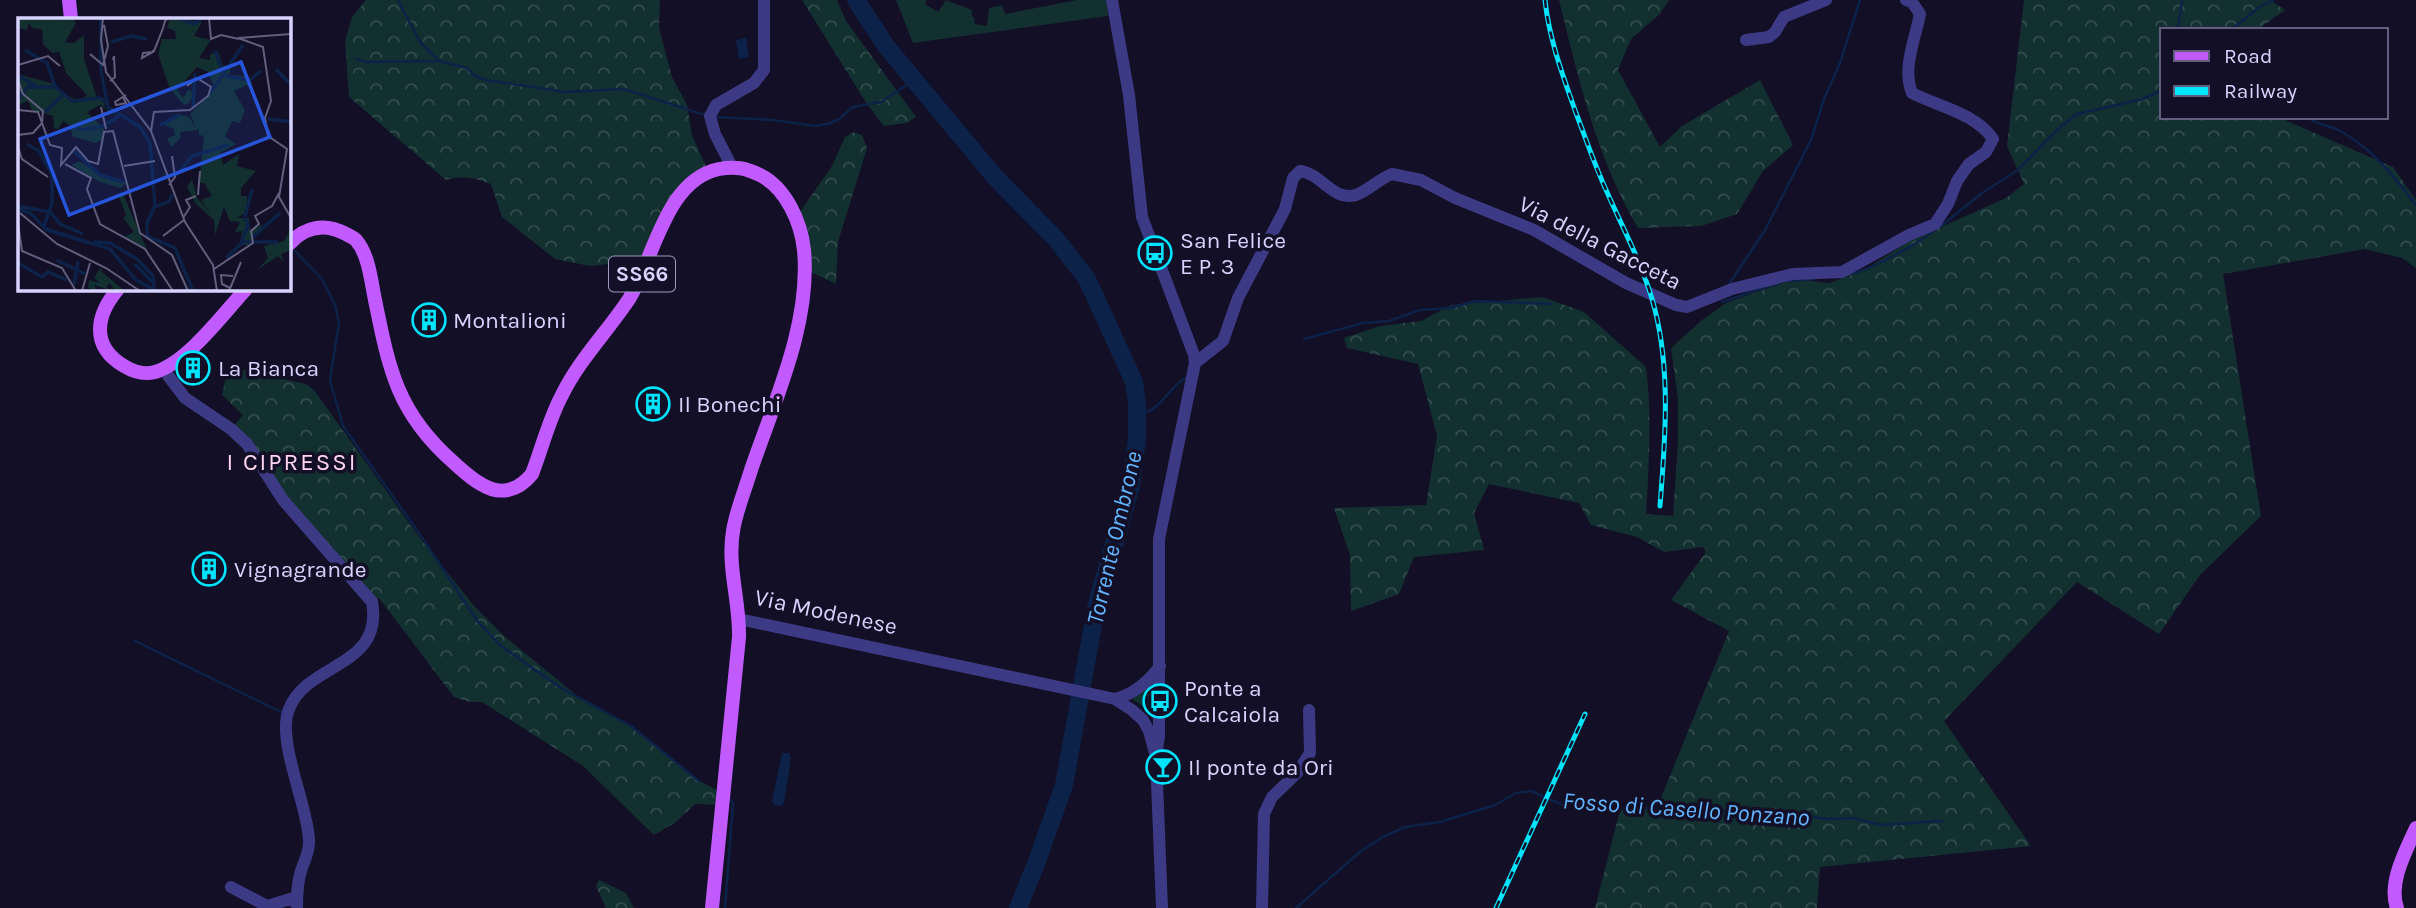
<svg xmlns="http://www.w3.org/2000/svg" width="2416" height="908" font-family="Karla,sans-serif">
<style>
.grass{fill:url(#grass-tufts)}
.forest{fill:url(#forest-crowns)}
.green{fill:#12302f}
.water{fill:#0c2248}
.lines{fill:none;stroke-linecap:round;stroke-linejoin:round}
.stream{stroke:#0c2248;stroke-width:2.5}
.river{stroke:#0c2248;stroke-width:18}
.minor{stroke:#3d3a85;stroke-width:12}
.major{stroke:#c25bff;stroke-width:14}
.rail-casing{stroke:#00e5ff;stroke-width:5}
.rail{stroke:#130f26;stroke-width:2.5;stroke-dasharray:8;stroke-linecap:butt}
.labels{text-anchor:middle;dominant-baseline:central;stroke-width:7;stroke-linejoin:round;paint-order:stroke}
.shield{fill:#130f26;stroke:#9e99be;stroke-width:2}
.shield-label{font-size:21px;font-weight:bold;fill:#d9d4ff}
.poi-label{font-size:23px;fill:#d9d4ff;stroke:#130f26;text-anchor:start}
.street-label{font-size:23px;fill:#d9d4ff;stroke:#130f26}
.neighbourhood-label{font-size:24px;letter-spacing:2px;fill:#ffd6f0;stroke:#130f26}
.water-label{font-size:24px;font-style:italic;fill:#62b6ff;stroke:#130f26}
.inset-river{fill:none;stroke:#0c2248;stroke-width:3.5}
.inset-road{fill:none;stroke:#625e7d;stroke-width:2}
.view{fill:#2655da;fill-opacity:0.15;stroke:#2655da;stroke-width:3.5}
.inset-edge{fill:none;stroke:#d9d4ff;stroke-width:3.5}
</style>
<defs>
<pattern id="grass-tufts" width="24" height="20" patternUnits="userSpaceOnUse" patternTransform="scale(1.75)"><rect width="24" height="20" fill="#12302f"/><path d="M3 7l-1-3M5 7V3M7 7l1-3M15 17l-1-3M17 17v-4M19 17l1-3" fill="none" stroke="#344d4e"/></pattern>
<pattern id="forest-crowns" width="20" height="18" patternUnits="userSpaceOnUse" patternTransform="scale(1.75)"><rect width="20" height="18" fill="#12302f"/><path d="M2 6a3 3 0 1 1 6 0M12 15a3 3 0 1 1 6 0" fill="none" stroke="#344d4e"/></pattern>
</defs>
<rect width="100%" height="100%" fill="#130f26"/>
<path class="grass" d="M1152,686L1153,694L1146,695L1145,704L1152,705V717L1143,706L1132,699Z"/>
<path class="forest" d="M366,0H660L659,28L672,77L687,105L692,135L708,171L693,183L647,260L590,266L555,259L502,217L491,184C475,178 463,175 446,180L349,97L345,41L352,17Z
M802,0H837L846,21L916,117L907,123L884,126L867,104Z
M1559,0H1669L1660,14L1631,39L1618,70L1660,147L1682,126L1760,80L1793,145L1763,171L1737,214L1701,226L1638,228C1597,159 1578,78 1559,0Z
M2024,0H2270L2285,10L2257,30H2162V117H2278L2393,167L2416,200V268L2402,258L2365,249L2223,274L2261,516L2200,575L2159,634L2077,582L1944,721L2031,846L1820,867L1817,908H1595L1621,806L1656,810L1729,631L1671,600L1706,552L1703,547L1664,552L1637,537L1591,525L1579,503L1489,484L1474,513L1484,550L1414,557L1399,594L1351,611L1350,555L1334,508L1426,505L1437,436L1418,364L1347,348L1344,338L1380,326L1421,321L1451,305L1543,297L1584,312L1646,367C1652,417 1649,464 1646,514L1673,516L1678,443V399L1671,348L1702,320L1726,303L1794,279L1829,283L1864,270L1910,241L2006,198L2024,184L2007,146Z
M854,132L862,135L867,148L838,242L836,284L811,272L800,212L832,166L845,137Z
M228,366L306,384L314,390L420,538L474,606L504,636L575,694L631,726L694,778L724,794L722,805L695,804L676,822L654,835L583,766L482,702H470L454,697L379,598L372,602L231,429L243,415L222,395Z
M599,880L626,893L634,908H606L596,886Z"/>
<path class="green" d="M896,0H927L925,4L938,12L946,0L972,10V17H974L975,24L987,26L989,8L1002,5L1005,14L1077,0H1107L1108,16L913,43Z"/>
<path class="water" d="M746,38L749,57L739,59L736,40Z
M782,753H789L791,758L784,803L781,806L774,805L772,801Z"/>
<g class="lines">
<path class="stream" d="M398,0L420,42L439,61L467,68L475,76L486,80L565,92L624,89L705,115
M2178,30L2182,0
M2231,30L2258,8L2274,0
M357,59L366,62L439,61
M715,117L773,120L815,126L828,124L839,119L853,107L881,102L914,80
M2307,117C2318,126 2331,125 2342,132C2373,150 2394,176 2416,205
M1940,227L1982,193L2018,170L2058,129L2077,114L2143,99L2162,90
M295,251L322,279L335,305L339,323L330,380L343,426L421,536L478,622L501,646L561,688L631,726L699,781
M1848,275C1873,269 1914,246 1935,230
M1789,281L1814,279
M1729,284L1765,230L1811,140L1824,99L1840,63L1860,0
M1722,302L1776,284
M1304,339L1363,323L1389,321L1420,310L1450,308L1475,301L1551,304
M1137,415C1163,410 1165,391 1185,378
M135,641L283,713
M725,908L733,803L730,799
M1296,908L1361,851L1383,837L1405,827L1440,822L1495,805L1516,793L1531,791L1563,805L1588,802L1625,808L1635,805L1660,811L1677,809L1701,812L1758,809L1827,819L1853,818L1881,825L1942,821"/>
<path class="river" d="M856,0L886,46L994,176L1056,239L1087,279L1134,382L1137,404V439L1131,486L1097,603L1064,785L1037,861L1018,908"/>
<path class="minor" d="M1112,0L1129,95L1142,217L1194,355L1195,363L1159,539V736L1156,757
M1746,40L1769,37L1775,32L1784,17L1826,0
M732,167L715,134L710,116L716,105L754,83L764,70V0
M1195,363L1223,341L1238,298L1285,209L1293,178L1300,171C1321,173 1333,202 1356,195C1369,190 1379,179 1392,174L1421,180L1455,198L1534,230L1626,283L1676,305L1687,307L1732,289L1793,274L1842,272L1909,235L1935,224L1948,204L1957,181L1969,164L1986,152L1993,139C1975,113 1939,107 1912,93C1902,68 1915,40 1920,14L1912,2L1906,0
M163,369L185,398L231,429L247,444L283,500L372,602C384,668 307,662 289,709C276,740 308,806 309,840C310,851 304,861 301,871C297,883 297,895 297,908
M739,619L1115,699L1132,710L1143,720L1149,731L1156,757L1162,908
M1115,699C1134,694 1149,681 1160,666
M231,887L267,906L297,897
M1262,908L1264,814L1272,797L1297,773L1310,753L1309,710"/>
<path class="major" d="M69,0L71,19
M289,244C305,226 325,223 346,234C348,235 354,238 356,240C369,255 371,281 375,300C389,369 397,412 452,461C461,469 470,478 481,484C500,496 518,491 532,474C542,448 549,419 562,395C579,360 608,331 629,299C654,259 665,180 719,169C735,166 746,168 760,175C786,188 801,222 804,250C811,324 774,402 751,470C745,490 736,511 733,531C727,567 740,602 739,637L712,908
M118,289C96,315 90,346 124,366C134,372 143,375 155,372C188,362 223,314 246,289
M2397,908C2388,882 2406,851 2416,828"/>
<defs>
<path id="rail" d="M1545,0C1549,39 1563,76 1576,113C1586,139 1595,166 1607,192C1624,231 1645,269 1655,310C1671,373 1665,442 1660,506
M1496,908L1585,714"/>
</defs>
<use href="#rail" class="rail-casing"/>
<use href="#rail" class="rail"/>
</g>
<defs>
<symbol id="bus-ring" viewBox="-11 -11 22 22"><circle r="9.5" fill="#130f26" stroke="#00e5ff" stroke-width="1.5"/><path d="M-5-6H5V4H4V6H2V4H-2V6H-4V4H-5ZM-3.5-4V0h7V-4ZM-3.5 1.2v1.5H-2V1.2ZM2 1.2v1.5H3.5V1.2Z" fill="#00e5ff"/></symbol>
<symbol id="building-ring" viewBox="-11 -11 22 22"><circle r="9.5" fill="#130f26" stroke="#00e5ff" stroke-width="1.5"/><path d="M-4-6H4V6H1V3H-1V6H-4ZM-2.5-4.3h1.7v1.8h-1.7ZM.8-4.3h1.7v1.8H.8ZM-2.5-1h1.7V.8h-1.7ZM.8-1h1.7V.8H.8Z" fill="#00e5ff"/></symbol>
<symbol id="bar-ring" viewBox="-11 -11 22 22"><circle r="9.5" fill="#130f26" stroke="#00e5ff" stroke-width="1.5"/><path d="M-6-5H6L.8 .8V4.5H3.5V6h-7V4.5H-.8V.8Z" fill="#00e5ff"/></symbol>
</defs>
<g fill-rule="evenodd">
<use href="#bus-ring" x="1136" y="234" width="38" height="38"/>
<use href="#building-ring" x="410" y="301" width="38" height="38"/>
<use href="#building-ring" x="174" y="349" width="38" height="38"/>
<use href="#building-ring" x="634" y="385" width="38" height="38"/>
<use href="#building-ring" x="190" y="550" width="38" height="38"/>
<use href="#bus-ring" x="1141" y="682" width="38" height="38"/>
<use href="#bar-ring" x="1144" y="748" width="38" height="38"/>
</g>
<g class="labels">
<rect class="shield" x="609" y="256.5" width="66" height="35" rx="5"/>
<g class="shield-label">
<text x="642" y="274">SS66</text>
</g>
<g class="poi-label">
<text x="1180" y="240">San Felice<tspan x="1180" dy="26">E P. 3</tspan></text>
<text x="453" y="320">Montalioni</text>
<text x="218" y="368">La Bianca</text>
<text x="678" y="404">Il Bonechi</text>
<text x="234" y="569">Vignagrande</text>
<text x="1184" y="688">Ponte a<tspan x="1184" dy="26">Calcaiola</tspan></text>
<text x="1188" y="767">Il ponte da Ori</text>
</g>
<g class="street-label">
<text transform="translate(1600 243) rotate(27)">Via della Gacceta</text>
<text transform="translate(826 612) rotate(12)">Via Modenese</text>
</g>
<g class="neighbourhood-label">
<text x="292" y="462">I CIPRESSI</text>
</g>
<g class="water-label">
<text transform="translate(1114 538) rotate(-77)">Torrente Ombrone</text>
<text transform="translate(1686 809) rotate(4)">Fosso di Casello Ponzano</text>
</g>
</g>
<g transform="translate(18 18)">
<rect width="273" height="273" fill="#130f26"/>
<path d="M0,0H54L58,5L47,24L56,25L66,17V41L79,80L85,79L87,89L102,101L82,87L69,94L87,112L84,122L77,125L54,118L53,108L45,103L40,111L36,110L35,98L14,92L10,83L0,87V56L36,66L41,74L62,83L69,77L48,55L41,34L34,35L25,26L24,11L14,10L11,4L9,12L0,10ZM152,0L184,4L176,18L193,22L181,40L192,42V36L201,35L204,47L213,49L211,57L227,58L234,65L216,73L227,92L222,105L214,103L207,119L218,126L202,135L205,147L221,136L219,148L238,153L223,170V178H229L230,194L218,200H231L232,213L246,206L231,227H222L224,213L217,214L222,204L212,203L206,189L197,217L196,202L178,186L169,169L174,161L179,180L191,193L183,182L194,178L186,165H181L186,118L181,117V112L162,114L163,119L154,129L149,121L157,117L156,111L145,106L160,96L171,99L178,110L172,96L197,71L190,54L179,49L159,72L165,80L171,71L176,76L171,85L166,87L152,71L140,36L144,21H158L157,13L149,10ZM61,143L83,157L108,165L103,170L82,164L53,147ZM100,176L106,178L130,234L106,219L116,214L105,200L108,197ZM273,211V232L263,236L266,244L260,238L239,252L250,240L246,228L266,223Z" fill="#12302f"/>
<path d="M83,249L84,254L107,273H97L92,265L88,269L95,273L76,267L79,273L70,270L71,262L82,265L76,260Z" fill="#12302f"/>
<path class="inset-river" d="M83,0V53L90,89L122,109L132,125L137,188L129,205V218L157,230L175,273M160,0L175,6L185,0M93,24L113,18L129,21M7,32L29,45L37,68M197,33L206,57M258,51L273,67M0,57L18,68M207,58L232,62L243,53M193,74L225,27M0,81L10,69H37L54,83L81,80L88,84M175,89L177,55M27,94L45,77M250,101L273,104M142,107L161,97M55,108L65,112L85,108L101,98M9,126L21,133L34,157V185L26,208M56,133L82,157L105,164M157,159L174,138L210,127M0,188L32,194L42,206L65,216M137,189L152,183L154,176M0,191L12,195L28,211L92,231L118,262L139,273M227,199L234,171M26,211L71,225M234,220L262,195M76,224L92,225L119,241L135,258L136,270M223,225L230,207L227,200M208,240L225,224H260M38,242L67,256M0,245L24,259L30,254L49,262M117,246L134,264M56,267L60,243"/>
<path class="inset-road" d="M85,0L83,22L88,54L133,113L167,204L195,247L199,273M191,0L193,21L203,17L221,21M273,16L220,20L245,29L253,83L247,100L250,118L269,131L261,179L273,200M135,34L125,35L124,40L135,34V33H136L142,18L145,10L147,3L150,0M72,36L85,47L90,28L86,7M0,47L30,38L42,48M0,62L5,76L25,93L24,105L15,115L0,117M92,63L97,59L96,38L95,42M105,79L108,85L98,87L97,84L108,77M83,89L88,111M0,92L20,94L32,127L44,130L43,147L58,129L70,143L80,146L86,114L95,113L122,215L154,237L170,273M133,113L136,94L172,92L190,78L193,69L179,60L169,68M0,129L4,141L30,159M47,146L73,160L69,171L82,206L127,231L155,273M106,148L137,143M151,167L157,159L154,138M180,177L182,153M2,195L39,226L88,250L122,273M165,200L172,189L168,182L178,178M0,205L4,233L44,250L58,273M145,218L166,202M196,251L235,225L233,213L241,206L237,198L254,188L261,175M212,270L204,266L203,257L215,258M64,273L72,245M211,273L223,244"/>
<path class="view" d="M223,44L252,119L51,197L22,121Z"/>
<rect width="273" height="273" class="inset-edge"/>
</g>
<rect x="2160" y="28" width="228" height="91" fill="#130f26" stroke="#625e7d" stroke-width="2"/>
<rect x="2174" y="51" width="35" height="10" fill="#c25bff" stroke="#625e7d" stroke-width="2"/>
<text x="2224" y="63" font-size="21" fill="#d9d4ff">Road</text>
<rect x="2174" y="86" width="35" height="10" fill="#00e5ff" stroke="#625e7d" stroke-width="2"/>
<text x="2224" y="98" font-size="21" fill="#d9d4ff">Railway</text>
</svg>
